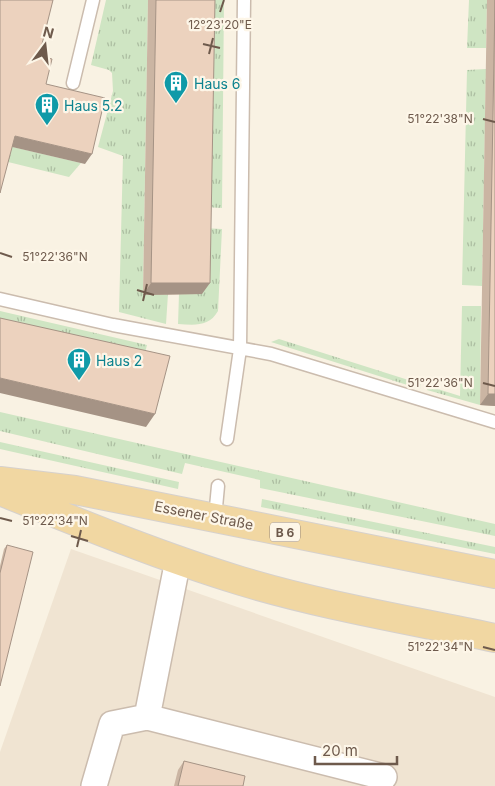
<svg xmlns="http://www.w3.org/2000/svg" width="495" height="786" font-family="Inter,sans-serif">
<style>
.residential{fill:#f0e4d2}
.grass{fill:url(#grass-tufts)}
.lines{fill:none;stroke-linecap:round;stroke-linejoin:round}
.lane-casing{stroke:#cbbcae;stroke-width:15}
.street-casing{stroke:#cbbcae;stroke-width:28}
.primary-casing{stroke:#d6d1cd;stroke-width:30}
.lane{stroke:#fff;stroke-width:12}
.street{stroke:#fff;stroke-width:25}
.primary{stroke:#f1d7a2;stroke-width:28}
.wall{fill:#cbb5a3}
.shaded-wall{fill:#a59385}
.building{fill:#ecd2be;stroke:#a59385}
.ticks{fill:none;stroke:#6e5a4c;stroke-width:2}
.labels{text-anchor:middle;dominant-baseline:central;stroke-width:4.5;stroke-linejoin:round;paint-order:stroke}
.shield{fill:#fdf6e8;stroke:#99897b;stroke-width:1}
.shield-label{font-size:12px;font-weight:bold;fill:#6e5a4c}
.culture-label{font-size:14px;fill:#0d838f;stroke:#fdf6e8;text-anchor:start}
.street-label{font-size:14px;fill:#6e5a4c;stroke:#fdf6e8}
.ticks-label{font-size:12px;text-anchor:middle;fill:#6e5a4c;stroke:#fdf6e8;stroke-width:4.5;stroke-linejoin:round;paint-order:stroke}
</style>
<defs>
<pattern id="grass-tufts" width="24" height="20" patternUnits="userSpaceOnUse" patternTransform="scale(1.25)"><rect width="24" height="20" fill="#cfe5c3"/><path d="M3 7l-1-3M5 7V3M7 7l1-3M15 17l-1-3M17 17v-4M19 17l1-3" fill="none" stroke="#acbda1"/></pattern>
</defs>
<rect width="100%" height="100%" fill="#f9f2e3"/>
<path class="residential" d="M71,549L495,697V786H0V752Z"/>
<path class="grass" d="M106,0H148L143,294H168L166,324L119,312L123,156L98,147L113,91L112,73L109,70L91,65Z
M207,0H224L222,208L204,207Z
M469,0H487L486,48H467Z
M486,69L482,286L462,285L467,70Z
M0,144L81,163L69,177L0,160Z
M203,228L222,229L218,311C209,327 195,325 178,324L179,294Z
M462,306H481L480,405L427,390L428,386L460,396Z
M0,311L147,345L142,365L0,333Z
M279,339L421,384L420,389L271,342Z
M0,412L495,524V536L260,488V480L185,463L182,474L0,431Z
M0,442L179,482L178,489L0,449Z
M262,499L495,547V554L261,507Z"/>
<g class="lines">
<defs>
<path id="lane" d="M73,83L93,0
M0,299L113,325L271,354L495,422
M227,439L240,349L244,0
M215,518L218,486"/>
<path id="street" d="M178,560L147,717L384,777
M94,786L112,724L147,717"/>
<path id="primary" d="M0,481L75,490L495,574
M0,491C79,523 159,556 241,581C324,606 410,620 495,638"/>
</defs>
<use href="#lane" class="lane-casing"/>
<use href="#street" class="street-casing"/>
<use href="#primary" class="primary-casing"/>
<use href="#lane" class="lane"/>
<use href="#street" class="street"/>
<use href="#primary" class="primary"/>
</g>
<path class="wall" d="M148,0H215L202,294L143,295Z
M487,0H495V406L480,405Z
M7,545L0,686V566L4,549Z
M184,761L243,786H174L178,770Z"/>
<path class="shaded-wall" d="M15,136L92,154L85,164L8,146Z
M151,283H210L202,294L143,295Z
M0,378L155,414L146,427L0,393Z
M488,394H495V406L480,405Z"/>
<path class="building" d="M0,0H53L39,56L52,59L46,84L105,98L92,154L15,136L0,193Z
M156,0H215L210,283H151Z
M495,0V394H488Z
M0,318L170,356L155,414L0,378Z
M7,545L33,552L0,686V573Z
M184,761L245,776L243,786H178Z"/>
<path class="ticks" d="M220,12L224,0M203,44L220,48M209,54L213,38M483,119L495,122M0,253L12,257M137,290L154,295M143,301L147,284M483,383L495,386M0,518L12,521M71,536L88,541M77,547L81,530M483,647L495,650"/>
<defs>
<symbol id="building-pin" viewBox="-11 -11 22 30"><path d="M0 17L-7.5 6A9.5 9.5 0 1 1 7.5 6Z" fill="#0f9aa8" stroke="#fdf6e8"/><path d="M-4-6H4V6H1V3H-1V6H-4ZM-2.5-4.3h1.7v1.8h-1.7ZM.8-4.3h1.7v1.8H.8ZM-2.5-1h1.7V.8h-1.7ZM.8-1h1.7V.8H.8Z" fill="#fff"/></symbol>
</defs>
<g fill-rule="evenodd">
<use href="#building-pin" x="162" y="69" width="28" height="38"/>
<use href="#building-pin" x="33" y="91" width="28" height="38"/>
<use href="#building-pin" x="65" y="346" width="28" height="38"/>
</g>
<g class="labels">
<rect class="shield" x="270" y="522.5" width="30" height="19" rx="4"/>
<g class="shield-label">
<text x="285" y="532">B 6</text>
</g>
<g class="culture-label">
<text x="194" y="83">Haus 6</text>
<text x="64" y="105">Haus 5.2</text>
<text x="96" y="360">Haus 2</text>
</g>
<g class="street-label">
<text transform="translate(204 515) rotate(11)">Essener Straße</text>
</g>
</g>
<g class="ticks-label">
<text x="220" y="29">12°23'20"E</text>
<text x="440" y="123">51°22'38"N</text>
<text x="55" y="261">51°22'36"N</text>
<text x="440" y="387">51°22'36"N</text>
<text x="55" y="525">51°22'34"N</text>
<text x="440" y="651">51°22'34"N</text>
</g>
<g transform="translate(45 45) rotate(15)" stroke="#fdf6e8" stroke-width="4" paint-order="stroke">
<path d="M0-4L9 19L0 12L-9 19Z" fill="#6e5a4c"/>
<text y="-8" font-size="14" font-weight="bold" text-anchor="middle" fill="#6e5a4c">N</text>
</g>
<path d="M315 756v8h82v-8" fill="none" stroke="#6e5a4c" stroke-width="2.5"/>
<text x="322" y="756" font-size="15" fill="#6e5a4c" stroke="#fdf6e8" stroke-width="4" paint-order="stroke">20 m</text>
</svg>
